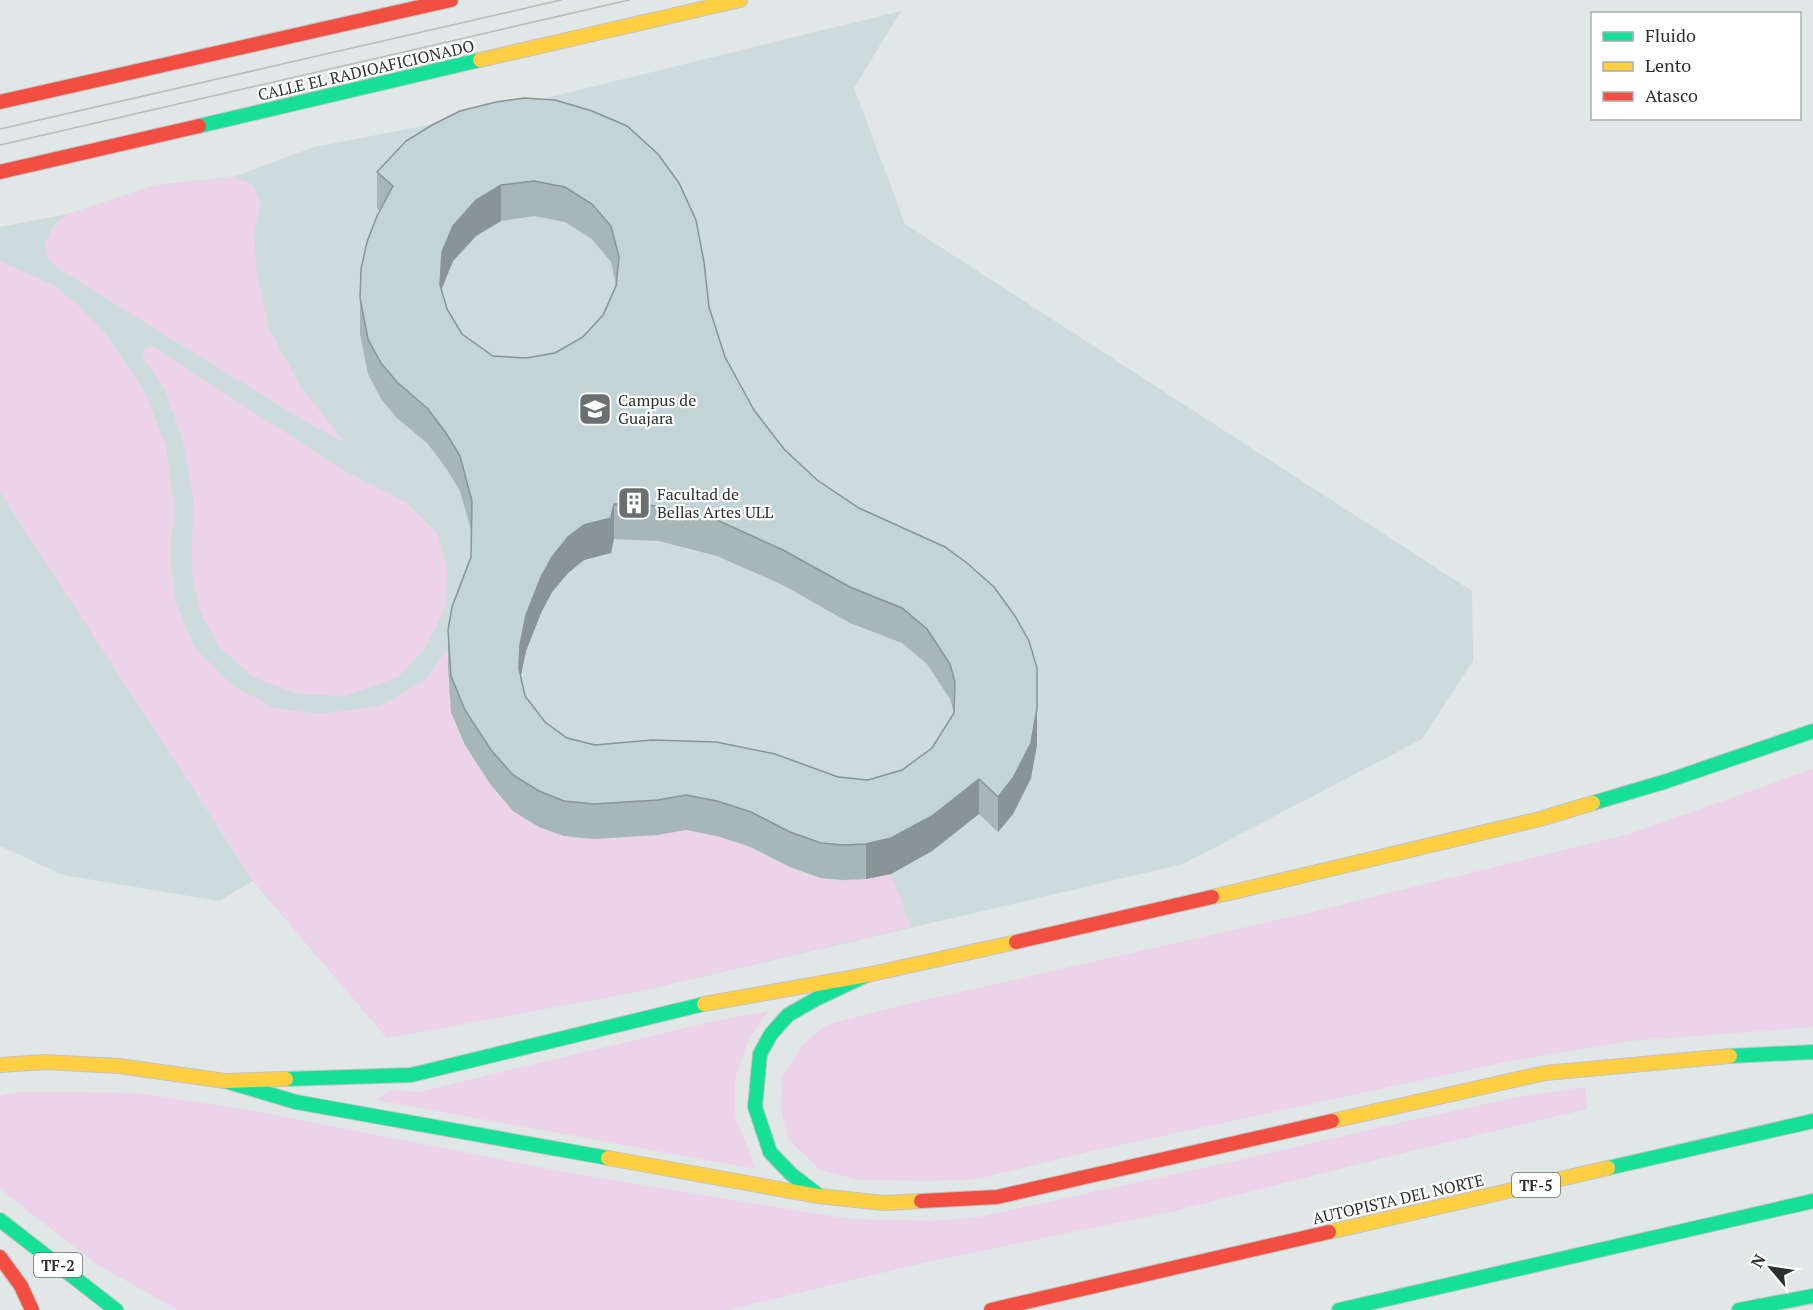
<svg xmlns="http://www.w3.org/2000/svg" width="1813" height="1310" font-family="'PT Serif',serif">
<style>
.built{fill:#cedbdc}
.green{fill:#edd3e9}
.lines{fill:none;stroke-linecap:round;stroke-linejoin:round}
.fast-casing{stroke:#c1c4c5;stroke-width:16}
.slow-casing{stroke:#c1c4c5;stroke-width:16}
.jam-casing{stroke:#c1c4c5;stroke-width:16}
.fast{stroke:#16e098;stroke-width:14}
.slow{stroke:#ffcf43;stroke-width:14}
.jam{stroke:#f24e42;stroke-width:14}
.tram{stroke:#babbbb;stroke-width:1.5}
.wall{fill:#a7b6b8;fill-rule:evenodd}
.shaded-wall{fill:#889496}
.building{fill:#c2d4d6;stroke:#889496;stroke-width:1.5;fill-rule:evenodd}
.labels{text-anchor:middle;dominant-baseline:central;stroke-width:4.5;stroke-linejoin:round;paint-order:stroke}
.shield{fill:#fff;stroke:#6b6d6e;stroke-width:1.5}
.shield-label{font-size:15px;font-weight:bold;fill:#2c2f30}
.street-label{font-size:16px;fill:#2c2f30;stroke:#fff}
.poi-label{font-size:16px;fill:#2c2f30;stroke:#fff;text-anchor:start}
</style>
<rect width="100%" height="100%" fill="#e1e6e6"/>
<path class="built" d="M901,11L854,88L905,224L1472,591L1473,661L1422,739L1183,864L641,991L387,1038L253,881L219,901L63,875L0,846V227L68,214L155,185L233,177L314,147L465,118Z"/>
<path class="green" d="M233,177L254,186L261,205L254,233L257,276L269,328L300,386L345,443L301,419L62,271L48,259L45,243L54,225L68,214L155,185Z
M0,261L51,284L76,303L105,333L145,391L166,447L174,507L170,558L175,601L195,648L233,686L274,708L320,714L380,706L425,680L452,643C448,665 447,688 451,710C456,738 492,791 513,810C526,822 547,833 565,836C594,842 626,837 656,833C666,832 677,829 687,830C696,831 705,834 714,836C752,844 782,868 819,878C842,884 869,879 891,874L911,927L641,991L387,1038L253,881L0,492Z
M152,346L341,469L407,503L438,535L448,574L444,611L424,650L398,677L345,696L297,694L254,677L219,647L199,609L192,570L193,497L183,441L164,388L142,356L145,348Z
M1813,769V1027L1630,1041L1510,1061L1079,1154L977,1179L933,1181L860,1180L820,1170L788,1139L781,1110L782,1076L803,1045L826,1025L903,1005L1308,913L1629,834Z
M769,1011L749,1039L735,1079V1116L756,1169L377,1100L390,1090L419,1092L710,1022Z
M1585,1087L1587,1109L1395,1155L1170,1212L927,1262L728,1310H178L96,1264L0,1189V1096L19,1092L137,1093L249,1110L564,1172L762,1205L850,1219L934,1221L979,1217L1244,1159L1408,1121L1513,1098Z"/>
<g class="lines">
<defs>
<path id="fast" d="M199,126L480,60
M1593,803L1667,781L1813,731
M1730,1056L1813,1052
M286,1079L411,1075L704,1004
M225,1081L296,1102L608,1158
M1608,1168L1813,1121
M817,1194L791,1174L770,1152L755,1107L760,1054L771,1034L788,1015L816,999L867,975
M0,1220L116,1310
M1339,1310L1813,1201
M1739,1310L1813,1296"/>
<path id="slow" d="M480,60L740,0
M1212,897L1540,819L1593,803
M704,1004L867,975L1016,942
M0,1065L45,1062L119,1066L225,1081L286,1079
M1332,1121L1545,1073L1730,1056
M608,1158L818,1196L884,1203L921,1201
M1329,1232L1608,1168"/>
<path id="jam" d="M0,102L451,0
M0,172L199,126
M1016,942L1212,897
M921,1201L997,1197L1332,1121
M0,1257L21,1286L32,1310
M991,1310L1329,1232"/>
</defs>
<use href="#fast" class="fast-casing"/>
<use href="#slow" class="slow-casing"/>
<use href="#jam" class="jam-casing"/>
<use href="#fast" class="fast"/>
<use href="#slow" class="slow"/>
<use href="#jam" class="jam"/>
<path class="tram" d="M0,129L561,0
M0,145L629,0"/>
</g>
<path class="wall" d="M496,102L709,307L725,357L754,410L784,449L1037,745L1031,778L1013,814L998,832L979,814L932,851L891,874L866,879L843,880L821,878L790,867L751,847L717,836L686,830L658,835L594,839L564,836L539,827L513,811L491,785L465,745L451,712L448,666V630L471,557L472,534L460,491L446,468L428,444L397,418L381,399L368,374L360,334V298L380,211L377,208V172ZM534,216L565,222L592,239L611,262L616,284V286L603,315L583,337L555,353L526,358L493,356L462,334L447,309L442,292V288L453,261L476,236L501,221ZM614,539L659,541L717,556L783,585L850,623L902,643L927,664L950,699L954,713L932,748L902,770L868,780L595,745L567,738L545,722L525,696L521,675L526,651L541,613L552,592L568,573L584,560L611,553Z"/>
<path class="shaded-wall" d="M501,185V221L476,236L453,261L442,288L440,321V285L442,252L453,226L476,200Z
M614,504V539L611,553L584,560L568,573L552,592L541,613L526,651L520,680V645L526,615L541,577L552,557L568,537Z
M1037,709V745L1031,778L1013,814L998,832V797Z
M979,779V814L932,851L891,874L866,879V844Z"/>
<path class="building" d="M524,98L555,100L592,111L627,126L658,154L679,183L696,220L704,262L709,307L725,357L754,410L784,449L817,480L859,508L945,547L967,563L994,587L1015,616L1029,641L1037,668V709L1031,743L1013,778L998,797L979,779L932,816L891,838L866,844L843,845L821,843L790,832L751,812L717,801L686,795L658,800L594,804L564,801L539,791L513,775L491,750L465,710L451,676L448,630L452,607L471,557L472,501L460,456L446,433L428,409L397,382L381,363L368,339L360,298L361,269L367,242L377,216L393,186L377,172L406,141L432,125L460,111L496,102ZM534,181L565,187L592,204L611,226L619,257L616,286L603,315L583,337L555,353L526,358L493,356L462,334L447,309L440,285L442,252L453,226L476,200L501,185ZM614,504L659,506L717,520L783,550L850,587L902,608L927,629L950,664L955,682L954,713L932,748L902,770L868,780L838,777L775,754L716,742L652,740L595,745L567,738L545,722L525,696L519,669L520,645L526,615L541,577L552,557L568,537L584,525L611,518Z"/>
<defs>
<symbol id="university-square" viewBox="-11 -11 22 22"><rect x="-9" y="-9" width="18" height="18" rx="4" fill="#6b6f70" stroke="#fff"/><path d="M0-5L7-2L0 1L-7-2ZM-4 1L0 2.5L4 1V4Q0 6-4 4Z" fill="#fff"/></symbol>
<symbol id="building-square" viewBox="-11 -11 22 22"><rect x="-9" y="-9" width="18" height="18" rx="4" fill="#6b6f70" stroke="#fff"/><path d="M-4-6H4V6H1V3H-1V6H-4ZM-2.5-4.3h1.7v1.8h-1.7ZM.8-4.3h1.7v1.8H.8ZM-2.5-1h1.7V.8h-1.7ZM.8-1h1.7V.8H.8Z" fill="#fff"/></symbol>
</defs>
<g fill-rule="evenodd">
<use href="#university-square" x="576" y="390" width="38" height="38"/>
<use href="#building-square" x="615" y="484" width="38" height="38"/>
</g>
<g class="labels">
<g class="shield">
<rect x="1512" y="1173" width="48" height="24" rx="4.5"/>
<rect x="34" y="1253" width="48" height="24" rx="4.5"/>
</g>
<g class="shield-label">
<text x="1536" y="1185">TF-5</text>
<text x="58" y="1265">TF-2</text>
</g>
<g class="street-label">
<text transform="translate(366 70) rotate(-13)">CALLE EL RADIOAFICIONADO</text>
<text transform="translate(1398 1199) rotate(-13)">AUTOPISTA DEL NORTE</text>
</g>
<g class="poi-label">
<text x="618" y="400">Campus de<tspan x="618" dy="18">Guajara</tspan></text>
<text x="657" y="494">Facultad de<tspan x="657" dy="18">Bellas Artes ULL</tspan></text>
</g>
</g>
<rect x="1591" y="12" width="210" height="108" fill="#ffffff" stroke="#abacac" stroke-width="1.5"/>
<rect x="1603" y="32" width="30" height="9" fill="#16e098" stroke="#abacac" stroke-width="1.5"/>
<text x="1645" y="42" font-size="18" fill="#2c2f30">Fluido</text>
<rect x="1603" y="62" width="30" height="9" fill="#ffcf43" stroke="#abacac" stroke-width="1.5"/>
<text x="1645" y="72" font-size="18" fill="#2c2f30">Lento</text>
<rect x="1603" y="92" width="30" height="9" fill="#f24e42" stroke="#abacac" stroke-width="1.5"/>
<text x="1645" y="102" font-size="18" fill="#2c2f30">Atasco</text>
<g transform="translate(1771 1268) rotate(299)" stroke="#ffffff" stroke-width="4.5" paint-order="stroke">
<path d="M0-4.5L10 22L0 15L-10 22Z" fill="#2c2f30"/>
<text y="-9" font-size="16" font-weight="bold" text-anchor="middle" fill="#2c2f30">N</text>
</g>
</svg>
